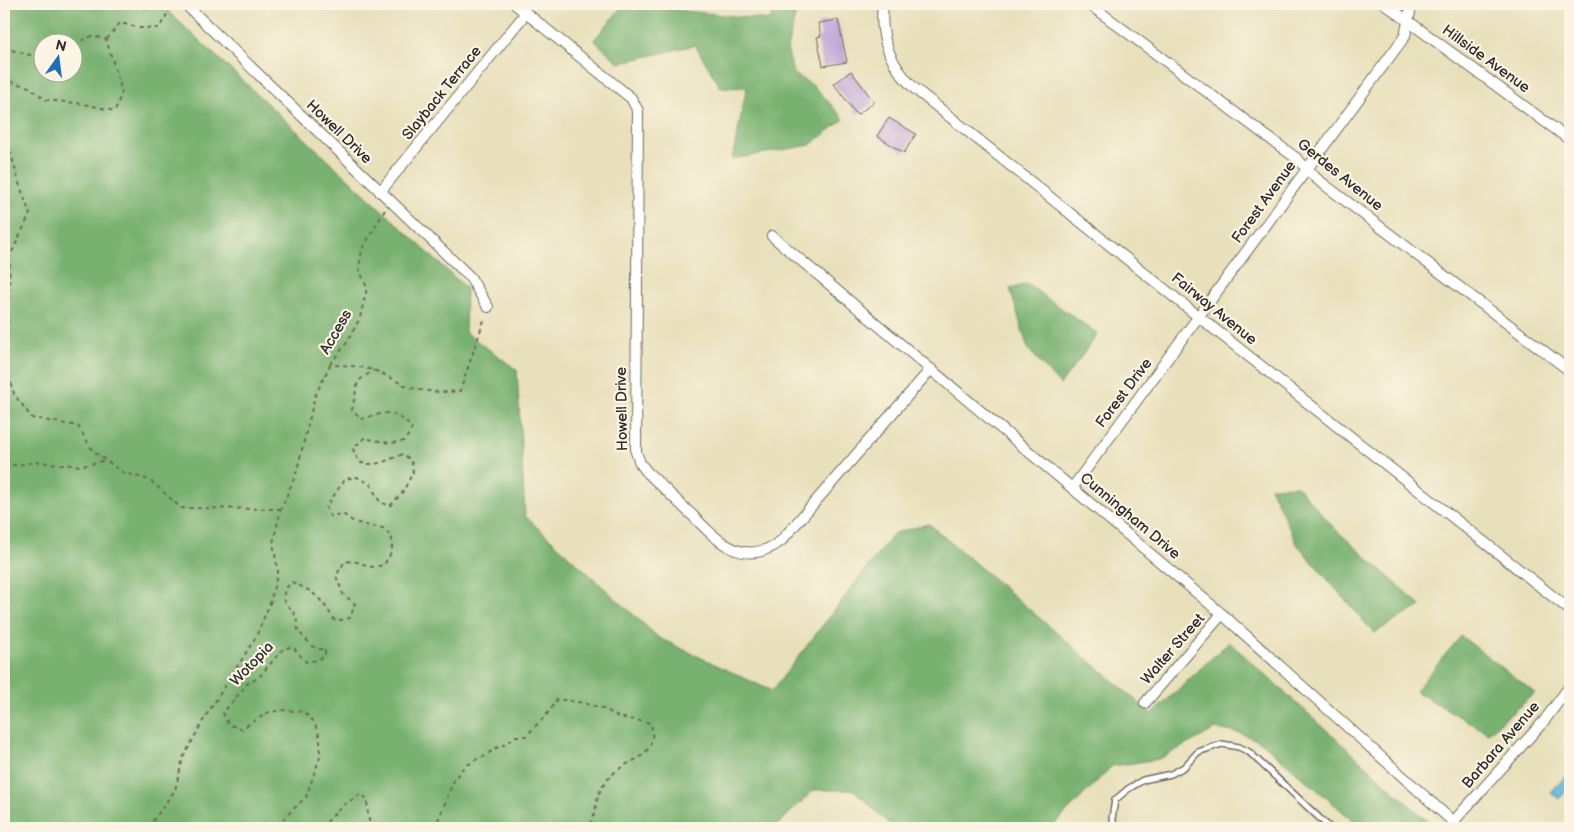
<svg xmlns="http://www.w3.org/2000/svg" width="1574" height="832" font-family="'Balsamiq Sans',sans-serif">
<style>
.forest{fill:#78b16f;stroke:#526e4d;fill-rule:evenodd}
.water{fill:#62b3dd;stroke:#466f84}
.building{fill:#bda1d7}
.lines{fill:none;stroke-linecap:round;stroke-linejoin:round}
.service-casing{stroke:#6d6a5d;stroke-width:8}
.minor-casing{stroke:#6d6a5d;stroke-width:12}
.path{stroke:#6d6a5d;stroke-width:2;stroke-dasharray:4 4;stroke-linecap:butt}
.service{stroke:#fff;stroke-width:5}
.minor{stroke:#fff;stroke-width:10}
.labels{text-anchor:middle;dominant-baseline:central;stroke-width:4.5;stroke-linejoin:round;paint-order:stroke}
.street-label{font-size:15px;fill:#2b2b2b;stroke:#fcf5e5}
</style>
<rect width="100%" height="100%" fill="#fcf5e5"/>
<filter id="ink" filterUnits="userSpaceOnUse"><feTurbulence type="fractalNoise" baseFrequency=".02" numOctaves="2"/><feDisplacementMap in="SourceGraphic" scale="10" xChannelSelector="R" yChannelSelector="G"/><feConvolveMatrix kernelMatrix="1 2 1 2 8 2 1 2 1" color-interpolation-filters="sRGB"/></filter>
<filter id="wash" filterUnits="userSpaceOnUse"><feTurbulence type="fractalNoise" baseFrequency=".0096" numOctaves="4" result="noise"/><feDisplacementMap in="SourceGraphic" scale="20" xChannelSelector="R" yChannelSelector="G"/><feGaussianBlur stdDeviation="1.12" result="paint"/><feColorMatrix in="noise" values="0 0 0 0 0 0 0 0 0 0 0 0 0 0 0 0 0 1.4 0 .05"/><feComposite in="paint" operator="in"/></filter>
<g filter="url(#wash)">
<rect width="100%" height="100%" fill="#e8e0bb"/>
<path class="forest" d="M4,4H160L466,288L465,332L517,370L525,516L659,638L772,691L894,533L929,524L1152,714L1229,642L1435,828H1362L1261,742L1240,733L1216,729L1159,759L1112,766L1051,828H893L854,790H814L774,828H4ZM42,42H72V72H42Z
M624,4H653L676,10L771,20L773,4H798L787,48L793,73L815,87L844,119L810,145L732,159L747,87L721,88L695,45L619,63L594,40Z
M1027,284L1098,334L1060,385L1028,349L1010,289Z
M1297,486L1336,530L1421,606L1374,633L1297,544L1270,487Z
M1461,636L1535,693L1488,733L1415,691Z"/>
<path class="water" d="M1565,777L1570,783V787L1559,799L1551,792Z"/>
<g id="blocks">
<path class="building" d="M838,20L847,62L823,66L817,37L821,36L818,23Z
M851,71L874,102L857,115L834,84Z
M889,118L916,134L904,153L877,136Z"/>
</g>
</g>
<g filter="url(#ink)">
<use href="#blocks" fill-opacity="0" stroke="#6d6a5d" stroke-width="1"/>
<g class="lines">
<defs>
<path id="service" d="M1115,828L1112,818L1115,800L1128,789L1143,780L1171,774L1184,767L1198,752L1222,744L1239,747L1249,752L1330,828"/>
<path id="minor" d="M185,4L470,277L488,307
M515,4L631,98L638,111L636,452L640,463L647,472C662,486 677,501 692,515C718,541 743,569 781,541L931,369
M883,4C879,37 890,65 914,88L1199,317L1570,610
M1089,4L1296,158L1317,179L1570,371
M1385,4L1570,140
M380,192L526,13
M772,236L1222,614L1460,828
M1073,487L1405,36L1411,7L1413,4
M1145,703L1222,614
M1453,822L1544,721L1570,686"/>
</defs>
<use href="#service" class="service-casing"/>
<use href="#minor" class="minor-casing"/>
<path class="path" d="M107,39L120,23L140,28H159L173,4
M4,48L30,55L42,52
M4,82L5,80L29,87L46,100L84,104L115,111L122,92L106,39L92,36L72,45
M4,128L19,183L30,214L10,256L8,329L6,364L14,394L32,418L78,426L93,451L122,472L150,480L181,508L281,509
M4,264L10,256
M330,364L346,344L360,318L367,288L359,269L362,249L385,210
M4,464L14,465L38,462L82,466L106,460
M148,828L175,790L183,758L204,719L256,637L270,603L278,571L273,543L281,509L296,474L315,396L330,365C345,365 359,366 373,370C386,374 396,382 409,387C426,392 443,393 460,391L485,317
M282,828L283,819L306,797L320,757V737L314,722L304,712L285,710L269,712L241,729L228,724L223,713L248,683L258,678L284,648L293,647L306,662L317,660L325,656V649H319L312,646L298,631L296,616L283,599L285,589L292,582C317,593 321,599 335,621L350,618L355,604L343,594L336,576L345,561L358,562L372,567L384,565L392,551V537L383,528L370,526L354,522L343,514L330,516L326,507L345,479L357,477L370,484L380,502L390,506L403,492L413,472L411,460L403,454C388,460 374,468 359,462L353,449L364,438L390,443L405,441L412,428C392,408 387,412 361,419L352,410L358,381L374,370
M321,828L342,806L361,794L367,799L368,816L371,828
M435,828L454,780L462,769L475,760L485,756L496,748L506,744L516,736H526L548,713L557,699L584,703L605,709L618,717L651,723C659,761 627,757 610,777C607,780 603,785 601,789C594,802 598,818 585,828"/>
<use href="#service" class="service"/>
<use href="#minor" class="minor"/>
</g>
</g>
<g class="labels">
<g class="street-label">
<text transform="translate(1486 59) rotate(36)">Hillside Avenue</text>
<text transform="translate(442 93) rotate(-51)">Slayback Terrace</text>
<text transform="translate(339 132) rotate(44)">Howell Drive</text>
<text transform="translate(1340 175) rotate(39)">Gerdes Avenue</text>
<text transform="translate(1264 202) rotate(-54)">Forest Avenue</text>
<text transform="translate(1214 309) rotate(39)">Fairway Avenue</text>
<text transform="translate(336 332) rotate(-60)">Access</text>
<text transform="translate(1124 393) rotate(-53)">Forest Drive</text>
<text transform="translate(622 409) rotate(-91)">Howell Drive</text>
<text transform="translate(1130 516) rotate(40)">Cunningham Drive</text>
<text transform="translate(1173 649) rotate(-49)">Walter Street</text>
<text transform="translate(252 664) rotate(-46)">Wotopia</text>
<text transform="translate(1501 745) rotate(-49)">Barbara Avenue</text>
</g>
</g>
<rect width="1574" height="832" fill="none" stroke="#fcf5e5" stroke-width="20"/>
<g transform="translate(58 58) rotate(14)"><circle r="24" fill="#fcf5e5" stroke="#a8a49b"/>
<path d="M0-4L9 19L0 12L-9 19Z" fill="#1f6fb2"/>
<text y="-8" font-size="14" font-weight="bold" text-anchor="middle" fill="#2b2b2b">N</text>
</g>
</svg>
